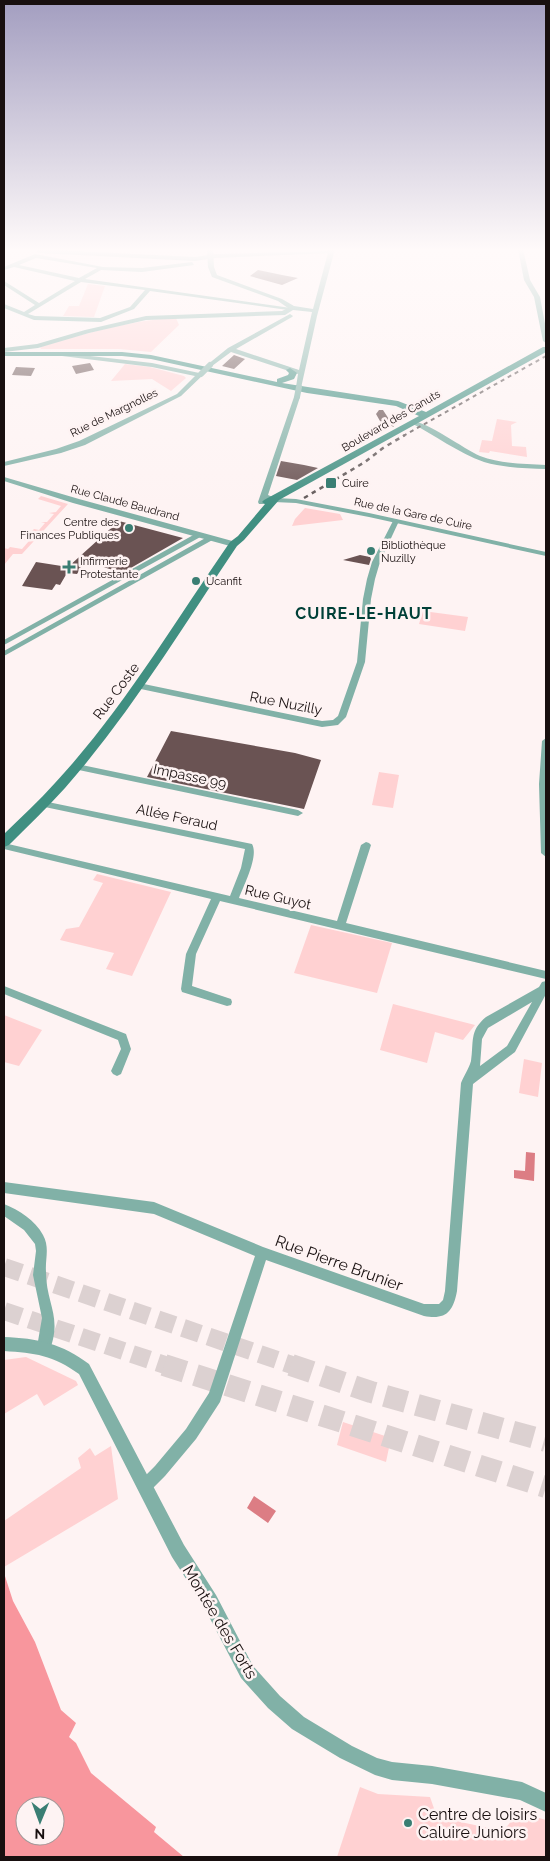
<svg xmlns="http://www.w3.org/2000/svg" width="550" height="1861" font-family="Raleway,sans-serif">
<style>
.green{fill:#ffd1d2}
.forest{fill:#f8969d;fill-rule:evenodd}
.water{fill:#dc7d84}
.building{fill:#6a5353}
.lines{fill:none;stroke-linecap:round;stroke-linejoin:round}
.trunk-tunnel-far1{stroke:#dcd1d1;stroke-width:18;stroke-dasharray:18 9;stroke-linecap:butt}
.trunk-tunnel{stroke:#dcd1d1;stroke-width:22;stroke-dasharray:22 11;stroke-linecap:butt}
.minor{fill:#81b1a7;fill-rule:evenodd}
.tertiary{fill:#81b1a7;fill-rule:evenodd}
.secondary{fill:#408f81;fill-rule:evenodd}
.rail-far1{stroke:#605757;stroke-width:2;stroke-dasharray:4 4;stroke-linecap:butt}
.rail{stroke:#605757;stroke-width:2.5;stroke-dasharray:4.5 4.5;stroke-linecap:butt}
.tertiary-bridge{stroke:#81b1a7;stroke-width:6}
.poi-dot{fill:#3a7e73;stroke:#fef3f3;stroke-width:2}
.labels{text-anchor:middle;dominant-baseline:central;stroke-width:5;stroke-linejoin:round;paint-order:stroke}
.far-street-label{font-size:11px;fill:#180f0f;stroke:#fef3f3}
.far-poi-label{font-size:11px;fill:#180f0f;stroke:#fef3f3;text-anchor:start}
.street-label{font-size:14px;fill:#180f0f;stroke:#fef3f3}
.far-district-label{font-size:16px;font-weight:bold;letter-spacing:1px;fill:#004038;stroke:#fef3f3}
.near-street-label{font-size:16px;fill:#180f0f;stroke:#fef3f3}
.near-poi-label{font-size:16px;fill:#180f0f;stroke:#fef3f3;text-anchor:start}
</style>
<rect width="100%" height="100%" fill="#fef3f3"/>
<path class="green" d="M88,284L105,286L94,317L63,316L69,306H79Z
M176,318L179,325L151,352L119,349H41L40,347C84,334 129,320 176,318Z
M125,364L150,367L184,376L186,378L171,391L152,379L111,381Z
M497,419L517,422L511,425L512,446L526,447L527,457L490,451L489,453L479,452L482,440L492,441Z
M41,496L68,504L22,554H13L4,565V548L8,549L10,547L22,549L29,541L24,540L26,538L31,539L37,532L32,531L34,529L39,530L45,523L41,522H47L54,514L49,513L56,512L61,506L38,499Z
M305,508L340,514L343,520L292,526L295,519Z
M423,611L468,617L465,631L419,624Z
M379,772L399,775L393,808L372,805Z
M97,874L171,892L132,976L106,969L114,953L60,940L66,929L79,927L103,883L93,880Z
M311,925L392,943L377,993L294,973Z
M393,1004L475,1025L463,1040L435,1032L427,1063L380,1050Z
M4,1015L42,1030L19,1066L4,1062Z
M524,1059L542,1063L538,1097L519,1093Z
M26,1357L76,1381L78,1385L44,1406L37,1394L4,1414V1360Z
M343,1422L391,1438L386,1462L337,1445Z
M111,1446L118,1499L4,1567V1521L81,1468L78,1458L90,1448L95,1456Z
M360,1787L378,1794L430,1797L437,1817L503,1831L519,1812L546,1820V1857H337Z"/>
<path class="forest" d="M4,1573L13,1601L35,1642L61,1710L76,1723L69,1737L76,1743L91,1773L156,1827L154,1832L184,1857H4ZM25,1806H55V1836H25Z"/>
<path class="water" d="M526,1152L535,1153L534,1181L514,1178V1170L525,1171Z
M254,1496L276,1511L268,1523L247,1508Z"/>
<path class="building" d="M258,270L282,275L298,278L282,285L250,276Z
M234,355L245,359L234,369L222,366Z
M90,363L94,370L76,374L72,366Z
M16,367L35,368L31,376L12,375Z
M379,410H383L394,427L380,421L376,414Z
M281,461L304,465L318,468L297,480L276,476Z
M119,521L183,538L122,573L85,561L77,574L67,573L60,585L56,584L52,590L22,586L36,562L68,567Z
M360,555L370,557L371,559L369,565L343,560Z
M171,731L295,753L321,760L304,809L147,777Z"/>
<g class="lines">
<path class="trunk-tunnel-far1" d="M4,1267L295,1366
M4,1311L168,1366"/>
<path class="trunk-tunnel" d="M164,1365L546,1487
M291,1365L371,1392L546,1441"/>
<path class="minor" d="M37,249L195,257L215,254L332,251L334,252L332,253L215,258L195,261L39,253L37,252Z
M518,249H523L530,280L540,297L546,329V343L543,341L534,297L524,280Z
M35,254L103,267L142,268L192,262L194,265L142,272L101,270L85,279L291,308L288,310L150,291L134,309L101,322L34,320L4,308V304L24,312L35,305L4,285V281L39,303L75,281L14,267L4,270V267ZM36,258L97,268L79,278L19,265ZM81,282L145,290L130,307L100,318L35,316L28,314Z
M411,421C425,420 464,449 480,456C501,464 524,464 546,465V469C526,468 504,468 484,462C458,453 435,435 411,423Z
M396,519L399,521L380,562L375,579L371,599L365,662L346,717L338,725L322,727L136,688L135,686L139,683L322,721L333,720L338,716L357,662L363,599L367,579L372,562L393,521Z
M197,533L204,535L4,645V640Z
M209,536L216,538L4,656V651Z
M546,738V857L541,853L539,784L542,741Z
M77,764L298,810L303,813L298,816L74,769L73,767Z
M43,801L252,844C259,856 244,885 239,898L337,921L361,845L366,842L369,843L371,845L346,923L546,971V979L220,901L196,954L192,986L231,999L232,1002L231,1005L227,1006L182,992L181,989L186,954L211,899L4,849V843L230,896L241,868L245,849L40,806L38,804L40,802Z
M546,981V994L515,1052L473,1084L457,1291C453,1312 446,1320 424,1316L266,1260L220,1402L196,1439L165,1476L150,1491L145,1493L140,1491L138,1486L140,1481L155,1466L186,1429L209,1393L255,1256L154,1214L4,1193V1182L154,1202L263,1247L424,1304H439L443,1300L445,1291L461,1083C464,1076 469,1068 471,1061C474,1042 469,1031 486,1017L539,987L542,982ZM532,1002L507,1046L480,1066L482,1039L488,1028Z
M4,986L126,1034L131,1049L121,1074L117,1076L113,1074L111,1071L121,1049L118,1040L4,994Z
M4,1204C19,1210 35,1220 43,1235C50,1248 45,1258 46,1272C46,1304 63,1317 49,1352L44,1354L39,1352L37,1347L42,1318L33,1275L36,1251L35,1244L24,1230L4,1216Z"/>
<path class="tertiary" d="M207,249H213L214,267L217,275L282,299L294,306L313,309L329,249H335L317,316L301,388L296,387L298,374L231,352L212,366L207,365L228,348L290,314L293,316L292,317L236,349L299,370L312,312L293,310L285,315L146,320L89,333L38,348L4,352V348L37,344L85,330L146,316L282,311L288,308L278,301L212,277L208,267Z
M64,353L152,363L204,374L181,396L85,445L61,453L4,466V462L56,449L79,441L177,394L195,376L152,367L62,356V354Z
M297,395L300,397L268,495L275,498L296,499L369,513L546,552V556L369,517L296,503L274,502L267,500L265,504H259L258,502L294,397Z
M4,477L79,499L236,542L237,544L230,546L73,503L4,481Z
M4,1337C37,1338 63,1344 89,1364L184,1545L216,1595L253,1666L280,1696L304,1717L352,1746L377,1758L392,1762L432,1766L522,1782L546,1793V1812L520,1800L432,1784L392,1780L375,1775L340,1758L292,1729L268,1708L241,1678L204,1607L172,1557L79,1374C53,1355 35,1353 4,1351Z"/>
<path class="secondary" d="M543,347H546V352L279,500L244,540L237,546C182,628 130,714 65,788C47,808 27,827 9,845L4,847V834C21,817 39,801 55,783C122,711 174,623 230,542L238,536L265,504L262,502L264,500L419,416L396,406L307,393L151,359L122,356H4V352H122L151,355L277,382V379L288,375L289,373L286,370L290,368L297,373L294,379L282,383L398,401L426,412Z"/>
<path class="rail-far1" d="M403,436L546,356"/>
<path class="rail" d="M304,498L365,462L383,448L405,435"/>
<path class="tertiary-bridge" d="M201,374L210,365
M297,397L299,387"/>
</g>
<linearGradient id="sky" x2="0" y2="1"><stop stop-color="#a39ec0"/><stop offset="0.49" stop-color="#fffafa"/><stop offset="1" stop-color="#fffafa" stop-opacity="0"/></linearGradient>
<rect width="550" height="510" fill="url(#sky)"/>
<g class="poi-dot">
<rect x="325" y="477" width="12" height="12" rx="2.5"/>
<circle cx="129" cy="528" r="5"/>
<circle cx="371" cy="551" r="5"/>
<path d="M66.5 559.5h5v5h5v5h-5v5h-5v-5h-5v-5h5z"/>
<circle cx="196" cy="581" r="5"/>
<circle cx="408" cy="1823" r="5"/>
</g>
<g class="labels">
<g class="far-street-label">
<text transform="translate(114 413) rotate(-26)">Rue de Margnolles</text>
<text transform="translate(391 421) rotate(-30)">Boulevard des Canuts</text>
<text transform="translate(125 503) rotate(15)">Rue Claude Baudrand</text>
<text transform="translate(413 514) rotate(12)">Rue de la Gare de Cuire</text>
</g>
<g class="far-poi-label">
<text x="342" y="483">Cuire</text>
<text x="119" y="522" text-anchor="end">Centre des<tspan x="119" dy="13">Finances Publiques</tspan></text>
<text x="381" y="545">Bibliothèque<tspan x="381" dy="13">Nuzilly</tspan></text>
<text x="80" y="561">Infirmerie<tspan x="80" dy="13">Protestante</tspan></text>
<text x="206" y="581">Ucanfit</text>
</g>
<g class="street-label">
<text transform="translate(116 691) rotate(-53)">Rue Coste</text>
<text transform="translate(286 703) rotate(11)">Rue Nuzilly</text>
<text transform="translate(190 776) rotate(12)">Impasse 99</text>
<text transform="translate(177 817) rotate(12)">Allée Feraud</text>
<text transform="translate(278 897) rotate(13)">Rue Guyot</text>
</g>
<g class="far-district-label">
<text x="364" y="613">CUIRE-LE-HAUT</text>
</g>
<g class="near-street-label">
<text transform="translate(339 1263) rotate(20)">Rue Pierre Brunier</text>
<text transform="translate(220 1622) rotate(59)">Montée des Forts</text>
</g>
<g class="near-poi-label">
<text x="418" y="1814">Centre de loisirs<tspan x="418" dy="18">Caluire Juniors</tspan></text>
</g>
</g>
<rect width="550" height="1861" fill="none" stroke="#180f0f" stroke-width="10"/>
<g transform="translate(40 1821) rotate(181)"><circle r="24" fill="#fef3f3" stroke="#a29898"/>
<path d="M0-4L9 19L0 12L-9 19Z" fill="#3a7e73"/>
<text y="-8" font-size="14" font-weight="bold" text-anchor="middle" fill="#180f0f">N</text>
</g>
</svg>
